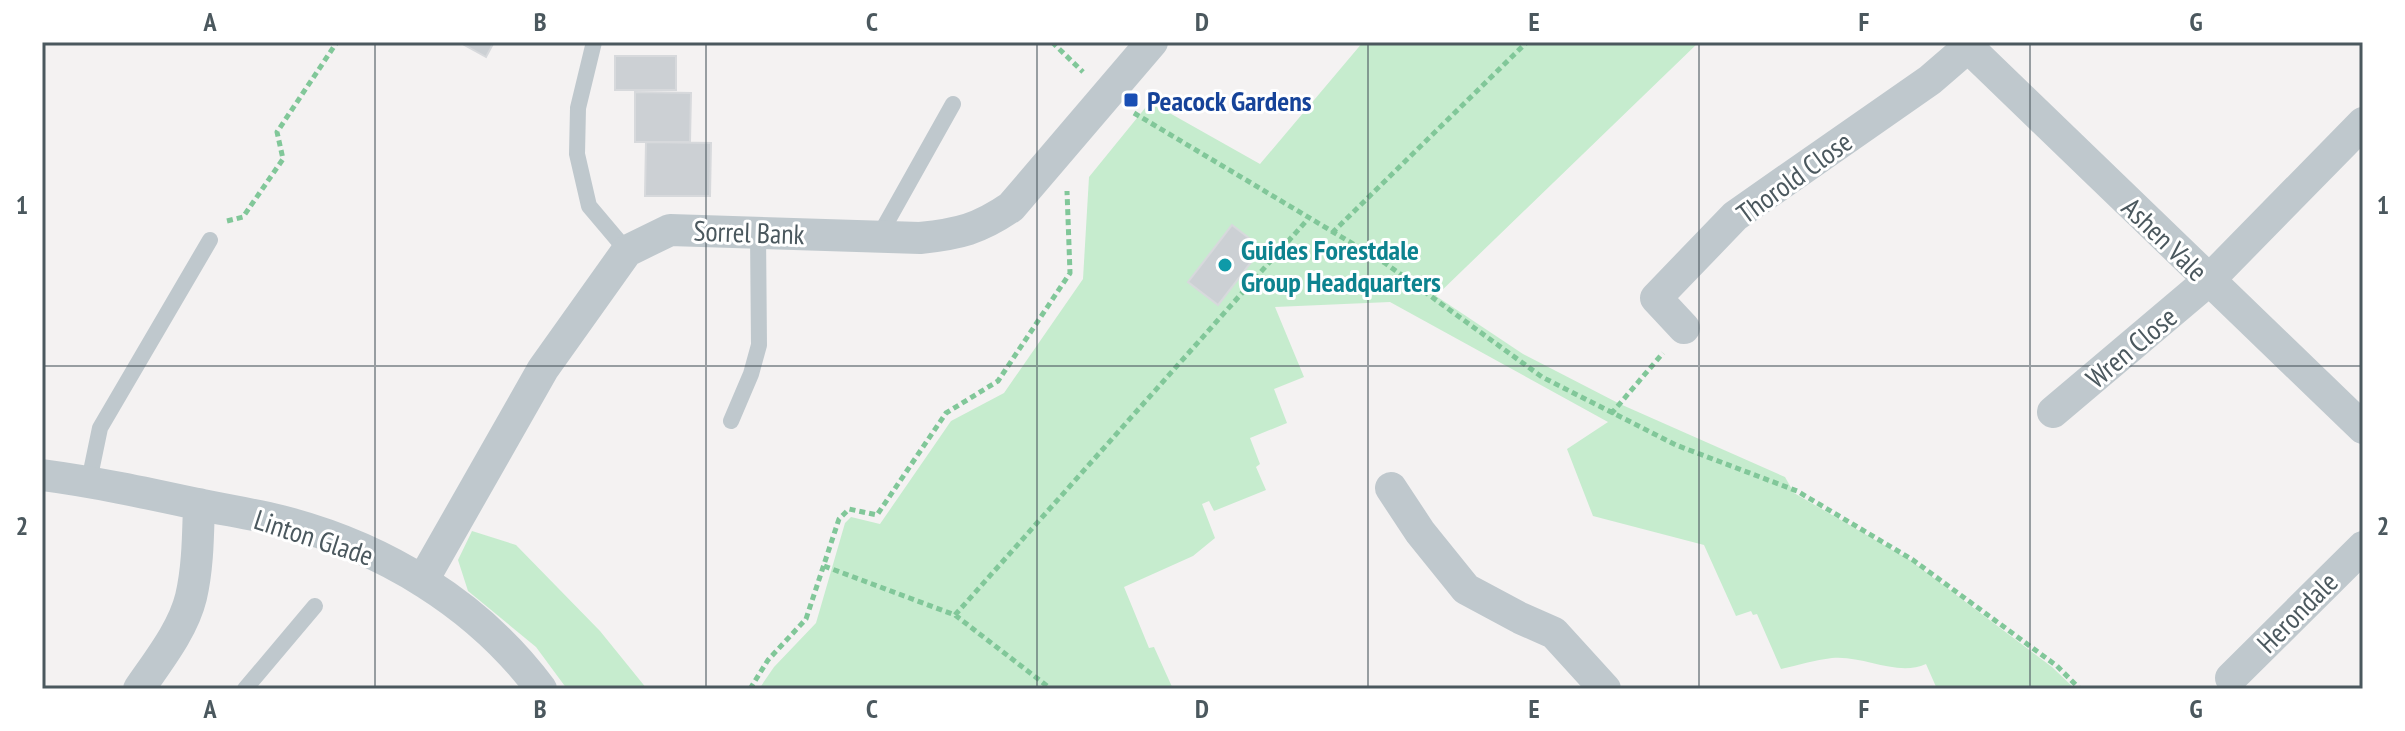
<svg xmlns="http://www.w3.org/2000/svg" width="2405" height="731" font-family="'PT Sans Narrow',sans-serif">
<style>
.green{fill:#c6ecce}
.building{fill:#ccd0d4;stroke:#d7d9dc;stroke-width:2}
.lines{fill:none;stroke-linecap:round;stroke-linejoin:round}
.path{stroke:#81c799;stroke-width:5;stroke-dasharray:6 4;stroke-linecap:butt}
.service{stroke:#bfc8cd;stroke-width:16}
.minor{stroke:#bfc8cd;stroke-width:32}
.grid{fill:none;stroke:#4b585e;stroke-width:2;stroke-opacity:0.55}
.transit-dot{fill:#1a4fb4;stroke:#fff;stroke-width:3}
.culture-dot{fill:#0f9aa8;stroke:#fff;stroke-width:3}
.labels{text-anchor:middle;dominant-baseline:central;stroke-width:6;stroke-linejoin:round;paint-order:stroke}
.transit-label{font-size:28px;font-weight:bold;fill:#164399;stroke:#fff;text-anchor:start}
.street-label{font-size:28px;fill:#4b585e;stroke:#fff}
.culture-label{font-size:28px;font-weight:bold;fill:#0d838f;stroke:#fff;text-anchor:start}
.neatline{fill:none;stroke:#4b585e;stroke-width:3}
.grid-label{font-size:26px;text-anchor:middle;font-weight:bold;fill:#4b585e}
</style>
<rect width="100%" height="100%" fill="#f4f2f2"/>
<path class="green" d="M1363,42H1699L1436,296L1523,354L1620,404L1785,477L1794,493L1910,560L2052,667L2075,689H1937L1926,664C1897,677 1864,655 1832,658C1815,660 1798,665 1781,669L1757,614L1753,615L1751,611L1736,616L1704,545L1593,516L1567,449L1608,422L1390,302L1275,307L1304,377L1274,389L1287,423L1250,438L1260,464L1256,467L1266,490L1214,511L1209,501L1202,504L1215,538L1193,556L1124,587L1149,648L1154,647L1173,689H759L774,667L816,623L845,523L851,517L880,524L951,421L1004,393L1083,279L1089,177L1150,102L1260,164Z
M472,531L516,545L600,631L647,689H567L536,647L468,591L458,560Z"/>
<path class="building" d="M459,42H494L486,57Z
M615,56H676V90H615Z
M635,92L691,93L690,142H635Z
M646,142L711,143L710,196H645Z
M1232,225L1262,248L1218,305L1188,282Z"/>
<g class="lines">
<path class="path" d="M1052,42L1083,72
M1134,113L1385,263L1542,377L1676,445L1797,491L1913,560L2057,666L2080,689
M227,221L243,217L283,159L277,132L337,42
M1332,233L1527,42
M1611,414L1663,353
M824,566L955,615L1051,689
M955,615L1308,219
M750,689L768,660L806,619L839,519L849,509L877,515L946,413L998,381L1070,273L1067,191"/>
<path class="service" d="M594,42L578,108L577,154L589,206L627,251
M879,236L953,104
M731,421L751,374L759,345L758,233
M89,481L100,428L210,240
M245,689L315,606"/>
<path class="minor" d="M1968,47L2363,428
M1684,328L1656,298L1735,216L1930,80L1974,42
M2053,412L2208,281L2363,123
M42,475C95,482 146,493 197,504C225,510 253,514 281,521C383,547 478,604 541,689
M1391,488L1420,532L1466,589L1520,618L1554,633L1605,689
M423,580L543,369L627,251L670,230L920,238C959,234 979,229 1011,207L1152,42
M2231,678L2363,547
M139,689C158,661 183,630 191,597C198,567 198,535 199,504"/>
</g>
<path class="grid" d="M375,42V689M706,42V689M1037,42V689M1368,42V689M1699,42V689M2030,42V689M42,366H2363"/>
<rect class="transit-dot" x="1123" y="92" width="16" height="16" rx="4"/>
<circle class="culture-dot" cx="1225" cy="265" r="8"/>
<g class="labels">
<g class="transit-label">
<text x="1147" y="100">Peacock Gardens</text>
</g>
<g class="street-label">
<text transform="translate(1794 177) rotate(-36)">Thorold Close</text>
<text transform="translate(749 232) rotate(2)">Sorrel Bank</text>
<text transform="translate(2165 239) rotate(44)">Ashen Vale</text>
<text transform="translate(2131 347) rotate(-40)">Wren Close</text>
<text transform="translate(314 537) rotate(18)">Linton Glade</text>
<text transform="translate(2297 612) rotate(-45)">Herondale</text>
</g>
<g class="culture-label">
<text x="1241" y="249">Guides Forestdale<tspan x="1241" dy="32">Group Headquarters</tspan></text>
</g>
</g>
<rect width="2405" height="731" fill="none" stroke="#ffffff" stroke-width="88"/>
<rect x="44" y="44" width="2317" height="643" class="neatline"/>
<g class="grid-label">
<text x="210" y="31">A</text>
<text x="540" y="31">B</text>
<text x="872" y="31">C</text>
<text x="1202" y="31">D</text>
<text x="1534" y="31">E</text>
<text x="1864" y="31">F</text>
<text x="2196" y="31">G</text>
<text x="22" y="214">1</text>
<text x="2383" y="214">1</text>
<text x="22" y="535">2</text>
<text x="2383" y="535">2</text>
<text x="210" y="718">A</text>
<text x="540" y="718">B</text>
<text x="872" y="718">C</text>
<text x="1202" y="718">D</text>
<text x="1534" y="718">E</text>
<text x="1864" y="718">F</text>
<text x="2196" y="718">G</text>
</g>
</svg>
